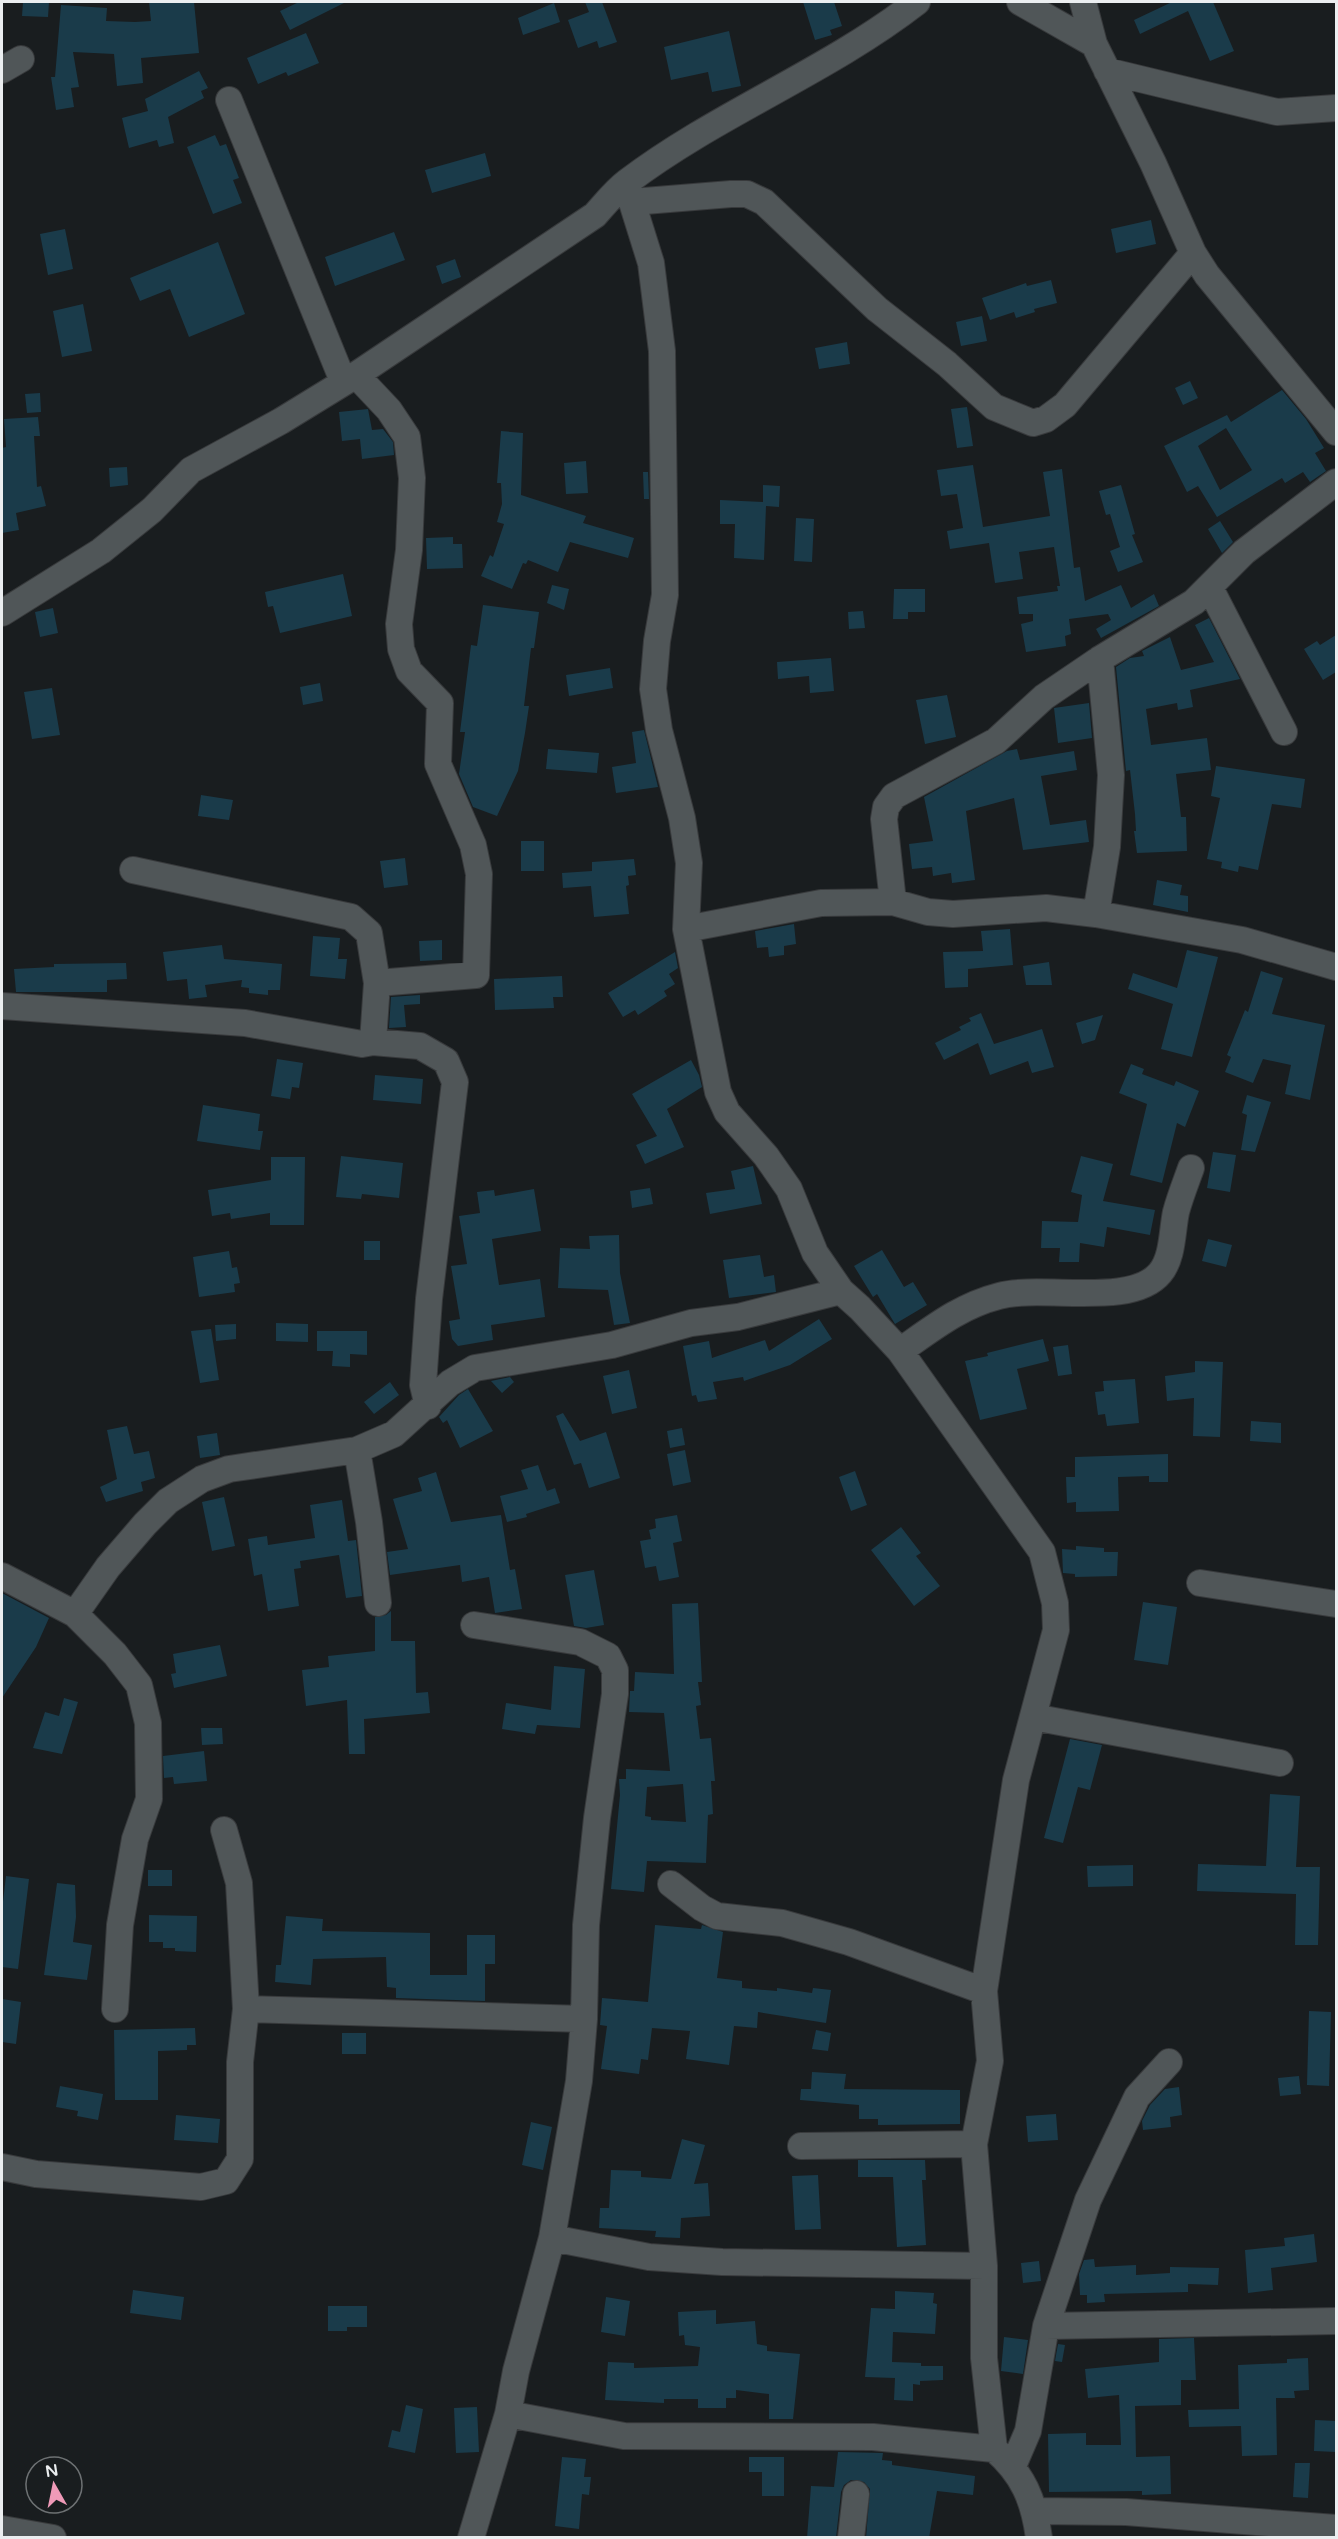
<svg xmlns="http://www.w3.org/2000/svg" width="1338" height="2539" font-family="'Varela Round',sans-serif">
<style>
.building{fill:#1a3b4a;fill-rule:evenodd}
.lines{fill:none;stroke-linecap:round;stroke-linejoin:round}
.minor-casing{stroke:#383a3c;stroke-width:28}
.minor{stroke:#505658;stroke-width:26}
</style>
<rect width="100%" height="100%" fill="#191d1f"/>
<path class="building" d="M23,2H49L48,17L22,16Z
M149,2H194L199,53L141,58L143,83L117,86L114,54L73,52L79,87L71,88L74,107L56,110L51,77H55L61,5L107,8L106,21L135,22L151,21Z
M299,2H346L290,30L280,11Z
M585,2H602L617,42L599,48L597,41L578,48L568,20L589,12Z
M803,2H834L842,26L830,30L832,35L815,40Z
M1172,2H1213L1234,51L1210,61L1188,11L1140,34L1134,20Z
M554,3L560,22L523,35L518,18Z
M729,31L741,86L712,92L708,72L671,80L664,47Z
M306,33L319,63L288,76L286,72L258,84L247,58Z
M199,71L208,88L201,91L204,98L168,117L174,143L159,147L157,140L129,148L122,118L148,111L145,99Z
M215,135L220,146L226,144L239,178L233,180L242,203L213,214L187,147Z
M485,153L491,176L432,193L425,170Z
M1151,220L1156,244L1116,253L1111,229Z
M65,229L73,269L48,275L40,234Z
M394,232L405,260L335,286L325,257Z
M218,242L245,314L189,337L170,289L140,301L130,278Z
M455,259L461,277L442,284L436,266Z
M1051,280L1057,303L1034,309L1035,312L1016,318L1014,312L990,320L982,298L1026,283L1027,286Z
M83,304L92,351L62,357L53,311Z
M982,316L987,341L961,346L956,322Z
M847,342L850,364L819,369L815,348Z
M1190,381L1198,398L1183,405L1175,388Z
M1282,390L1306,419L1324,448L1315,453L1326,471L1310,482L1303,472L1285,483L1282,478L1217,517L1198,486L1187,492L1164,446L1227,415L1231,422ZM1226,428L1252,470L1220,490L1198,446Z
M40,393L41,412L27,413L25,394Z
M967,407L973,446L957,448L951,409Z
M368,409L372,430L383,429L393,442L394,455L362,459L360,439L342,441L339,412Z
M38,417L40,436H34L37,487L41,486L46,506L16,513L19,530L2,533V448L6,447L4,419Z
M501,431L523,433L521,495L586,516L583,523L634,538L628,558L570,542L558,572L528,560L526,564L523,563L512,589L481,576L490,555L493,557L504,524L497,522L502,504L501,483H497Z
M586,461L588,493L566,494L564,463Z
M973,465L983,527L1050,516L1043,472L1062,469L1074,568L1080,567L1085,601L1121,585L1131,608L1154,594L1159,606L1101,638L1096,629L1111,620L1108,614L1069,619L1071,634L1065,636L1066,646L1026,652L1021,624L1033,621V614H1019L1017,597L1058,591L1057,586H1060L1054,547L1019,552L1023,579L995,583L989,543L950,549L947,531L963,528L957,494L941,496L937,470Z
M127,467L128,485L110,487L109,468Z
M643,472H648L649,499H644Z
M763,485L780,486L779,507L766,506L764,560L734,558L735,524H720V500L763,502Z
M1121,485L1135,534L1132,535L1143,562L1118,572L1110,551L1120,547L1110,514L1106,515L1099,491Z
M796,518L814,519L812,562L794,561Z
M1220,521L1233,542L1222,553L1208,529Z
M453,537V544H462L463,568L427,569L426,538Z
M343,574L352,616L280,633L273,606L268,607L265,592Z
M552,585L569,589L564,610L547,603Z
M894,589H925V612H908V619H893Z
M483,605L539,612L534,648H531L524,706H529L525,733L518,771L497,816L473,807L459,774L465,732H460L471,645L477,646Z
M53,608L58,633L40,637L35,612Z
M863,611L865,628L849,629L848,612Z
M1209,618L1240,679L1190,690L1193,707L1178,710L1177,703L1146,709L1151,745L1207,738L1211,770L1176,774L1181,817H1186L1187,851L1137,853L1134,831H1136L1135,814L1130,770L1126,771L1125,761L1116,667L1130,658L1144,656L1142,651L1170,637L1181,670L1214,662L1195,625Z
M1336,635V672L1323,680L1304,649L1317,641L1320,645Z
M831,658L834,691L810,693L809,676L778,679L777,662Z
M610,668L613,688L569,696L566,675Z
M320,683L323,701L303,705L300,687Z
M52,688L60,735L32,739L24,692Z
M947,695L956,737L925,744L916,700Z
M1089,703L1092,738L1058,743L1054,708Z
M644,730L658,787L616,793L612,767L636,763L632,732Z
M548,749L599,753L597,773L546,769Z
M1017,749L1020,760L1074,751L1077,770L1041,776L1050,825L1086,820L1089,842L1023,850L1014,798L966,811L975,880L952,883L951,873L933,876L932,867L912,869L909,844L933,841L924,797L1007,751Z
M1216,766L1305,779L1301,808L1272,804L1258,870L1239,866L1238,872L1221,868L1222,862L1207,859L1220,798L1211,796Z
M201,795L233,800L229,820L198,816Z
M521,841H544V871H521Z
M405,858L408,885L384,888L380,861Z
M634,859L636,875L628,876L629,885L626,886L629,914L594,917L591,886L563,888L562,873L592,871V862Z
M1157,880L1182,885L1180,895L1188,896V912L1153,905Z
M794,924L796,944L784,946V955L769,957L768,947L757,948L755,931Z
M1010,929L1013,965L968,969V987L945,988L943,952L983,951L981,931Z
M313,936L340,938L338,959H347L345,979L310,976Z
M442,940V960L420,961L419,941Z
M222,945L224,959L282,964L280,990H268V995L249,993V988L241,987L242,980L205,985L207,997L189,999L187,979L167,981L163,952Z
M1187,950L1218,957L1192,1057L1161,1049L1173,1004L1128,989L1133,973L1177,988Z
M675,952L678,968L669,974L675,984L664,991L667,996L638,1015L635,1010L623,1017L608,993Z
M1049,962L1052,985H1026L1023,966Z
M126,963L127,979L107,980V992H16L14,969L54,967V964Z
M1261,971L1283,978L1272,1014L1325,1025L1310,1100L1285,1094L1291,1065L1263,1059L1253,1083L1225,1072L1231,1057L1227,1055L1245,1010L1248,1012Z
M562,976L563,997H553L554,1008L495,1010L494,979Z
M420,995V1004L404,1005L406,1027L389,1028L391,997Z
M981,1013L994,1044L1042,1029L1054,1067L1032,1073L1028,1061L990,1075L978,1043L944,1060L935,1043L961,1030L959,1027L971,1021L969,1018Z
M1103,1015L1095,1040L1082,1044L1076,1023Z
M277,1059L303,1063L299,1088L292,1087L290,1099L271,1096Z
M691,1060L699,1075L702,1087L667,1109L684,1147L645,1164L636,1145L657,1136L632,1094Z
M1131,1064L1144,1069L1142,1074L1174,1086L1176,1081L1199,1091L1185,1127L1177,1123L1162,1183L1130,1175L1147,1104L1119,1093Z
M375,1075L423,1079L421,1104L373,1100Z
M1247,1095L1271,1102L1255,1152L1241,1150L1247,1115L1242,1113Z
M203,1105L260,1114L258,1131H263L260,1150L197,1141Z
M1213,1152L1236,1155L1230,1192L1207,1188Z
M341,1156L403,1163L399,1198L362,1194L361,1199L336,1197Z
M1081,1156L1113,1164L1103,1201L1155,1210L1150,1235L1107,1227L1104,1247L1080,1243L1079,1262H1059L1060,1248H1041L1042,1221L1078,1222L1082,1195L1071,1192Z
M271,1157H305L304,1225H270V1213L231,1219L230,1213L212,1216L208,1190L271,1180Z
M753,1166L762,1204L710,1214L706,1193L735,1189L731,1171Z
M650,1188L653,1204L632,1208L630,1191Z
M534,1189L541,1231L492,1239L499,1285L540,1279L545,1317L491,1325L493,1340L458,1346L452,1339L449,1321L460,1319L451,1266L467,1264L459,1216L480,1213L477,1192L494,1190L495,1196Z
M619,1235L620,1273L630,1323L614,1325L608,1290L558,1288L560,1248L590,1249L589,1236Z
M1208,1239L1232,1245L1226,1267L1202,1261Z
M364,1241H380V1260H364Z
M882,1250L904,1287L913,1282L927,1305L895,1324L877,1294L873,1297L854,1266Z
M229,1251L232,1268L237,1267L240,1283L234,1284L235,1292L199,1297L193,1257Z
M760,1255L764,1277L774,1275L776,1292L729,1298L723,1260Z
M819,1319L832,1339L790,1365L744,1381L743,1377L713,1382L717,1399L698,1402L696,1395L692,1396L683,1346L709,1341L712,1358L765,1340L769,1351Z
M276,1323L308,1324V1342L276,1341Z
M236,1324V1339L216,1341L215,1325Z
M211,1329L219,1380L200,1383L191,1331Z
M317,1331H367V1355L350,1354V1367L332,1366L333,1351H317Z
M1043,1339L1049,1361L1017,1369L1027,1409L980,1420L965,1361L988,1356L987,1353Z
M1068,1345L1072,1374L1058,1376L1053,1347Z
M1195,1361L1223,1362L1220,1437L1193,1436L1194,1398L1167,1401L1165,1376L1195,1372Z
M629,1370L637,1408L612,1414L603,1376Z
M510,1377L514,1382L502,1393L491,1381Z
M1135,1379L1139,1423L1107,1426L1105,1414L1098,1415L1095,1392L1104,1391L1103,1381Z
M390,1382L399,1395L374,1414L364,1402Z
M468,1389L493,1431L460,1448L447,1420L443,1423L439,1417L459,1395Z
M563,1413L580,1441L606,1432L620,1478L589,1488L581,1463L574,1465L556,1416Z
M1251,1421L1281,1423V1443L1250,1441Z
M127,1426L134,1454L149,1451L155,1478L141,1482L143,1491L106,1502L100,1487L117,1479L107,1430Z
M682,1428L685,1445L670,1448L667,1431Z
M217,1433L220,1455L200,1458L197,1436Z
M685,1450L691,1482L673,1486L667,1454Z
M1168,1454V1482H1149V1476L1118,1477L1119,1511L1076,1512V1502L1067,1503L1066,1477H1075V1457Z
M538,1465L547,1491L555,1488L560,1503L526,1514L527,1517L507,1522L500,1496L528,1489L521,1470Z
M855,1471L867,1505L851,1511L839,1477Z
M436,1472L451,1522L501,1515L510,1570L515,1569L522,1609L495,1613L489,1577L462,1582L460,1565L390,1575L387,1552L408,1549L393,1499L422,1491L418,1478Z
M224,1497L235,1546L212,1551L202,1502Z
M342,1500L348,1541L356,1540L362,1596L346,1598L339,1555L300,1561L301,1568L294,1569L299,1606L268,1611L262,1574L254,1576L248,1539L267,1536L268,1545L315,1538L310,1505Z
M677,1515L682,1541L673,1543L679,1577L659,1581L656,1566L645,1568L640,1541L651,1539L649,1530L656,1528L655,1519Z
M901,1527L921,1553L916,1556L940,1586L914,1606L871,1550Z
M1076,1546L1104,1548V1552H1118L1117,1576L1075,1577V1574L1063,1573L1062,1549L1076,1550Z
M594,1570L604,1625L586,1628L574,1626L565,1575Z
M2,1593L49,1618L36,1647L2,1698Z
M1143,1602L1177,1607L1168,1665L1134,1660Z
M698,1603L702,1682H698L701,1705L696,1706L700,1739L711,1738L715,1781H711L713,1814L708,1815L706,1863L647,1861L644,1892L611,1889L620,1795L619,1779H626V1769L670,1771L664,1713L629,1712L630,1691H634L635,1672L674,1674L672,1604ZM683,1784L686,1822L651,1820V1817L645,1816L647,1787Z
M391,1611V1641H415L416,1693L428,1692L430,1713L364,1719L365,1754H349L347,1700L306,1706L302,1670L329,1667L328,1656L375,1651V1617L386,1615Z
M220,1645L227,1676L174,1688L171,1674L176,1673L173,1654Z
M554,1666L585,1669L580,1728L537,1725L535,1734L502,1729L506,1703L551,1710Z
M64,1698L78,1702L62,1754L33,1748L45,1712L59,1716Z
M201,1728H222L223,1744L202,1745Z
M1070,1739L1102,1745L1090,1790L1078,1787L1063,1843L1044,1838Z
M204,1751L207,1781L174,1784L173,1777L164,1778L163,1756Z
M1270,1794L1300,1796L1296,1867H1320L1318,1945H1295L1296,1894L1197,1891L1198,1864L1266,1866Z
M1133,1865V1886L1088,1887L1087,1866Z
M148,1870H172V1886H148Z
M6,1876L29,1879L18,1969L2,1967V1910Z
M57,1883L75,1885L76,1917L73,1942L92,1945L87,1980L44,1975Z
M149,1915L197,1916L196,1952L175,1951V1948H163V1942H149Z
M286,1916L323,1919L322,1931L430,1933V1975H467V1935H495V1964H485V2001L396,1998V1988L387,1987L386,1957L313,1959L311,1985L275,1982L276,1965H281Z
M655,1925L701,1929L702,1925L723,1932L717,1978L742,1981V1988L777,1991V1988L812,1993L813,1988L831,1990L826,2023L758,2012L757,2028L734,2026L729,2065L686,2059L690,2031L652,2028L648,2060L641,2059L639,2074L601,2069L607,2026L600,2025L602,1998L648,2002Z
M2,1999L21,2002L16,2044L2,2042Z
M1309,2011L1331,2012L1329,2086L1307,2085Z
M195,2028L196,2045H187V2050L158,2051V2100H115L114,2030Z
M816,2030L831,2033L828,2051L812,2049Z
M342,2033H366V2054H342Z
M812,2072L846,2074L844,2089L960,2090V2124L878,2125V2119H859V2105L800,2100L801,2089H811Z
M1299,2076L1301,2094L1280,2096L1278,2078Z
M60,2086L103,2094L98,2120L77,2116L78,2111L56,2107Z
M1179,2087L1182,2115L1170,2117L1171,2127L1143,2130L1142,2121L1150,2105L1165,2089Z
M1056,2114L1058,2140L1028,2142L1026,2116Z
M176,2115L220,2119L218,2143L174,2140Z
M531,2122L552,2127L543,2170L522,2165Z
M682,2139L705,2145L694,2184L708,2183L710,2216L681,2218L680,2238L655,2237L656,2231L599,2228L600,2208H609L611,2170L641,2171V2177L671,2179Z
M858,2160H925L926,2180H922L926,2245L897,2247L893,2177H858Z
M818,2175L821,2229L795,2230L792,2176Z
M1314,2234L1317,2262L1271,2268L1273,2290L1248,2293L1245,2250L1285,2246L1284,2238Z
M1094,2259L1095,2267L1136,2265V2275L1170,2273V2267L1219,2268L1218,2285L1188,2284V2292L1104,2294L1105,2302L1087,2303V2295H1080L1079,2274L1084,2260Z
M1039,2261L1041,2281L1023,2283L1021,2263Z
M133,2290L184,2297L181,2320L130,2313Z
M895,2291L934,2293L933,2303L937,2304L935,2334L893,2332L892,2362L921,2363V2366H943V2380L920,2381V2385L913,2384V2401L894,2400L895,2378L865,2377L871,2308L895,2309Z
M606,2297L630,2301L625,2336L601,2332Z
M328,2306H367V2327H347V2331H328Z
M716,2310V2324L755,2321L757,2344L767,2346V2351L800,2354L793,2419H769V2394L736,2390V2398H726V2408H698V2399H664V2403L605,2400L608,2362L634,2363V2368L698,2366L700,2347L685,2345L684,2335L679,2336L678,2312Z
M1004,2337L1028,2340L1023,2374L1001,2371Z
M1194,2338L1196,2380H1181V2405L1135,2406L1136,2457L1170,2456L1171,2494L1142,2495V2491L1049,2492L1048,2434L1086,2433V2445H1121L1119,2395L1088,2398L1085,2369L1159,2362V2339Z
M1058,2344L1065,2345L1062,2362L1055,2361Z
M1308,2358L1309,2390L1294,2391L1295,2398H1276L1277,2455L1242,2456L1241,2426L1189,2427L1188,2410L1239,2409L1238,2365L1287,2363V2359Z
M406,2405L423,2409L415,2453L388,2447L392,2430L400,2432Z
M477,2407L479,2452L456,2453L454,2408Z
M1315,2420L1336,2421V2452L1314,2451Z
M838,2452L883,2453L882,2460L892,2461V2465L975,2476L973,2495L937,2491L929,2538H866L870,2489L864,2482L851,2480L844,2485L841,2492L836,2538H807L811,2486L834,2487Z
M562,2457L586,2459L584,2477H591L589,2495L582,2494L579,2529L555,2526Z
M749,2457H784V2496H762V2472H749Z
M1295,2463H1310L1308,2498L1293,2497Z"/>
<g class="lines">
<defs>
<path id="minor" d="M1020,2L1094,44L1153,163L1193,253L1207,275L1336,432
M1083,2L1094,44
M2,70L21,59
M1107,71L1277,112L1336,108
M229,100L343,381
M626,183L651,263L662,351L665,595L657,641L653,689L659,730L682,818L689,863L686,929L718,1092L727,1112L766,1156L789,1189L815,1253L841,1291L860,1308L900,1351L1042,1552L1055,1603L1056,1630L1016,1780L984,1991L990,2061L974,2144L984,2266V2358L994,2449C1023,2474 1034,2500 1039,2538
M632,202L731,194H747L764,202L877,309L947,364L994,407L1033,423L1046,419L1065,405L1193,253
M1210,588L1284,732
M2,613L101,551L152,510L191,470L281,421L356,375L595,215C605,204 615,191 627,182C718,113 827,72 917,2
M133,870L351,917L369,933L377,983
M893,902L884,819L886,807L894,796L996,741L1044,697L1100,659L1194,602L1244,552L1336,482
M1096,914L1107,847L1111,775L1100,659
M686,929L821,903L893,902L928,912L953,914L1046,908L1096,914L1242,940L1336,967
M2,1006L245,1023L362,1044L373,1042L377,983L476,975L479,874L473,845L438,764L440,703L409,671L401,649L399,624L409,550L412,478L407,437L389,410L356,375
M373,1042L420,1046L446,1061L455,1082L429,1299L423,1385L428,1406
M900,1351C933,1328 960,1306 999,1296C1042,1284 1131,1308 1160,1273C1173,1258 1172,1231 1176,1212C1180,1197 1186,1182 1191,1168
M357,1450L369,1522L378,1603
M2,1576L75,1614L115,1654L139,1685L148,1723L149,1799L135,1839L120,1925L115,2009
M1200,1583L1336,1604
M75,1614L108,1567L145,1524L168,1501L202,1479L229,1469L357,1450L394,1434L450,1383L475,1368L612,1345L691,1323L738,1317L841,1291
M1033,1717L1280,1763
M671,1884L702,1908L717,1916L782,1923L849,1942L984,1991
M246,2009L584,2019
M801,2146L974,2144
M2,2167L36,2174L201,2187L226,2181L240,2159V2062L246,2009L239,1883L224,1830
M552,2238L649,2257L722,2262L984,2266
M1046,2326L1336,2321
M508,2414L624,2436L873,2437L994,2449
M1013,2466L1028,2431L1046,2326L1088,2200L1137,2097L1169,2062
M1035,2511L1126,2512L1336,2528
M2,2529L53,2538
M471,2538L508,2414L516,2371L552,2238L579,2081L584,2019L586,1925L597,1818L615,1694V1670L608,1656L580,1642L474,1625
M851,2538L856,2494"/>
</defs>
<use href="#minor" class="minor-casing"/>
<use href="#minor" class="minor"/>
</g>
<rect width="1338" height="2539" fill="none" stroke="#ebeef0" stroke-width="6"/>
<g transform="translate(54 2485) rotate(351)"><circle r="28" fill="#191d1f" stroke="#6d7173" stroke-width="1.5"/>
<path d="M0-4.5L10 22L0 15L-10 22Z" fill="#ef9ab8"/>
<text y="-9" font-size="16" font-weight="bold" text-anchor="middle" fill="#ebeef0">N</text>
</g>
</svg>
